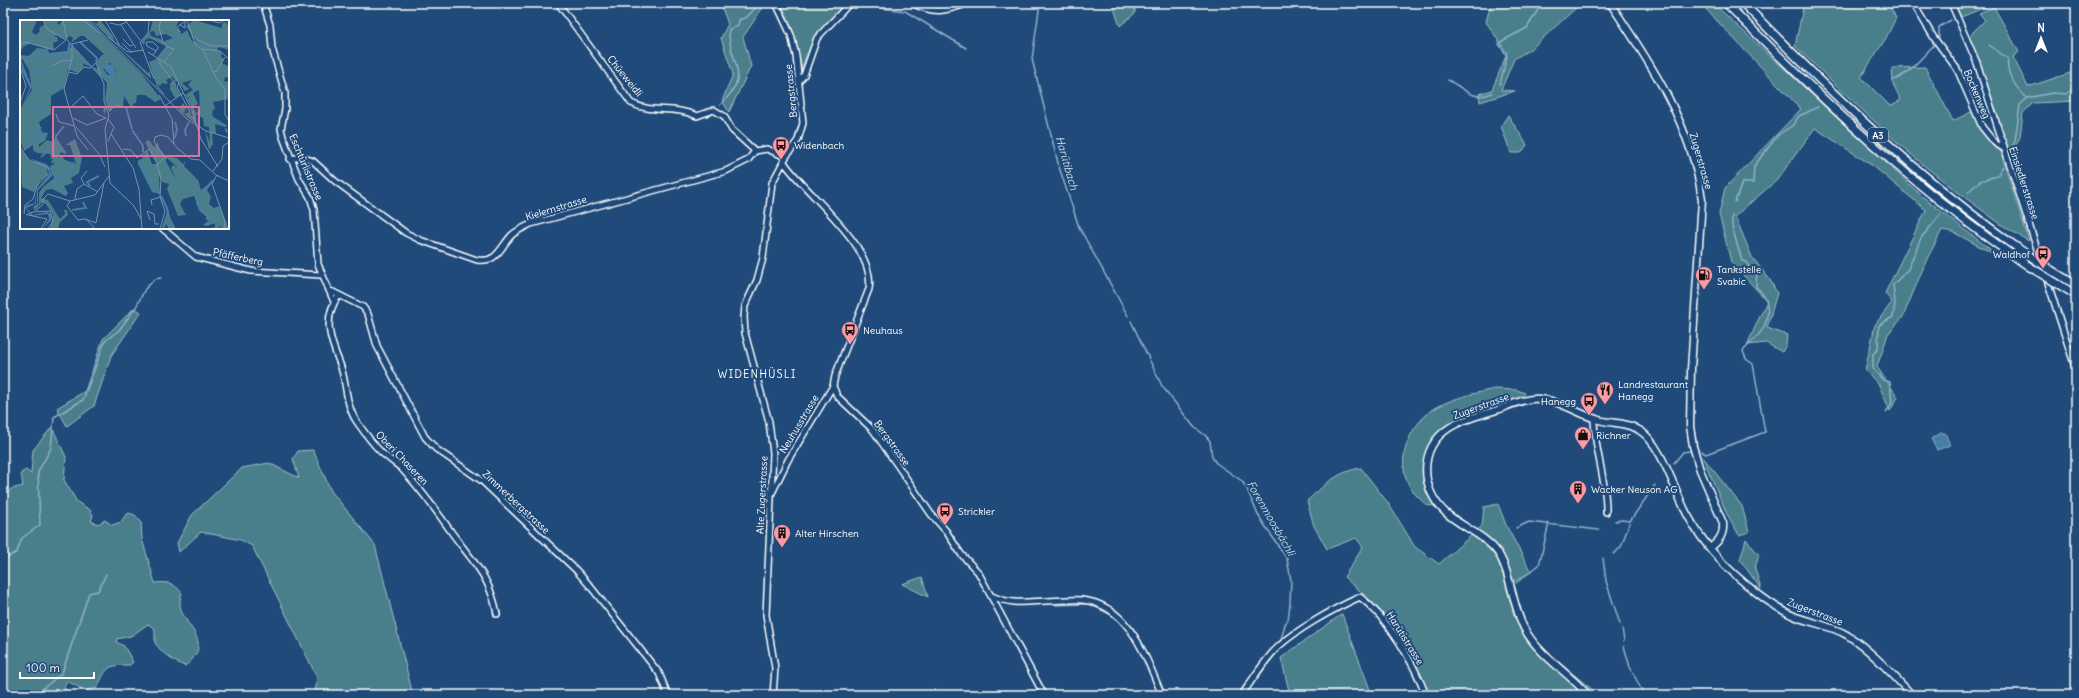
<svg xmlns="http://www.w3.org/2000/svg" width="2079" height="698" font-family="Delius,sans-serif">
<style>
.green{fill:#4a7e8b;stroke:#a4bec5}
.water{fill:#477ea3;stroke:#91b2c8}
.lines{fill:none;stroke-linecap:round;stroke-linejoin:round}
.stream{stroke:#91b2c8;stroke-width:1.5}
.minor-casing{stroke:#fff;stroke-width:8}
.major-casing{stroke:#fff;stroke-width:9}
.highway-casing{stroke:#fff;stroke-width:10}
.minor{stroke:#1f4a7a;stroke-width:5}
.major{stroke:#1f4a7a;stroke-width:6}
.highway{stroke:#1f4a7a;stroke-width:7}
.highway-bridge-casing{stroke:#fff;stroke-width:10;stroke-linecap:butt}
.highway-bridge{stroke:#1f4a7a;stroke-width:7}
.labels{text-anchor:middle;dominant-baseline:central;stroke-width:4;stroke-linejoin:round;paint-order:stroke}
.shield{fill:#1f4a7a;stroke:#bcc9d7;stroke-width:1}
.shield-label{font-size:9px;font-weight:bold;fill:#fff}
.street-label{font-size:10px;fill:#fff;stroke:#1f4a7a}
.poi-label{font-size:10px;fill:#fff;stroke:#1f4a7a;text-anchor:start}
.water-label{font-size:11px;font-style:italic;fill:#d1dfe8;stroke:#1f4a7a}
.neighbourhood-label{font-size:11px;letter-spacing:1px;fill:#fff;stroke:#1f4a7a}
.inset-river{fill:none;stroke:#477ea3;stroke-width:2}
.inset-road{fill:none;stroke:#7992af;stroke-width:1}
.view{fill:#da749d;fill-opacity:0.15;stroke:#da749d;stroke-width:2}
.inset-edge{fill:none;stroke:#fff;stroke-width:2}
</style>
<rect width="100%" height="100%" fill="#1f4a7a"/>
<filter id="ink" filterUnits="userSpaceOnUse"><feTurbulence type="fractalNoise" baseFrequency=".025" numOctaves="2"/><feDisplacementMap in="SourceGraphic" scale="8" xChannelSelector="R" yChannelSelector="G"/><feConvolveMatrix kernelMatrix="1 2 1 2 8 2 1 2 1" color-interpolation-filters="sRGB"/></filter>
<g filter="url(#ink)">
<path class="green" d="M720,3H732L735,9L743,3H766L743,37L751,66L729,112L722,101L733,74L721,38L728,24Z
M781,3H846L817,34L805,58L802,70C798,47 792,24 781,3Z
M1112,3H1135V13L1120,26Z
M1491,3H1578L1577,7L1532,48L1514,59L1501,90L1515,91L1480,102L1479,94L1492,90L1507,53L1486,22Z
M1700,3H1713L1922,196L2001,258L1953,232L1942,230L1927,259L1903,317L1888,334L1877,367L1898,397L1890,411L1879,385L1865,370L1875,325L1892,302L1885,293L1926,210L1873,166L1815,128L1777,180L1735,216L1752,257L1770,280L1777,293L1767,328L1787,335L1786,345L1782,352L1766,343L1747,345L1767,301L1731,262L1719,214L1725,188L1801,109Z
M1804,3H1888L1896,18L1886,38L1861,77L1890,106L1901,100L1893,84L1892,68L1925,67L1953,121L1973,111L1988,138L2000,150L2029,241C2007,230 1990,216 1971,202C1907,156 1852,100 1795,46Z
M1954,3H1996L1961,17Z
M1994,7L2019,52L2013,57L2028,87L2076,71V101L2033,103L2023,113L2020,137L2008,161L1968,37L1985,20L1979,13Z
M1508,115L1527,145L1521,153H1511L1501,126Z
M134,308L141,312L111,356L94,406L67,426L57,408L85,391L103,339Z
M1495,389L1517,390L1525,393L1520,399C1493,408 1457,413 1437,435C1433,439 1431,446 1428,451C1418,469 1424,487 1434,503L1432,506L1426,505C1421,500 1414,494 1410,487C1393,458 1412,420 1439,406C1453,398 1479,392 1495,389Z
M52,427L66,457L64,480L77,502L90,510L93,515L91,521L98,524L105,520L112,525L121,522L125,516L129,513L135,515L141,522L142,539L155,583C168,582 173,582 182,593C181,595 180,599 180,602C179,625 218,640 185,666C173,662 162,653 155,643V629L148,624L131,636L117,639L116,642L124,646L133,662L130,665C107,665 107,667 97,688L86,691L71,683L66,682L64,688L73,695H3V497L11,489L23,486L21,473L26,470L31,474L33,450Z
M313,450L331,491L375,545L413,695H315L317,677L252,546L241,540L201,532L179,552L177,543L192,515L242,468L269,463L299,478L293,459L298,451Z
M1702,456L1742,506L1749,532L1739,535L1727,514Z
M1361,468L1388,503L1415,547L1439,564L1482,526L1484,507L1498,504L1506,525L1531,572L1506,586L1514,613L1525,635L1599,695H1428C1416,668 1395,625 1374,604C1365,594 1353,586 1344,577L1363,547L1356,538L1327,549L1314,526L1307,501C1323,486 1338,471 1361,468Z
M1746,539L1759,555L1755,568L1761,589L1740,560Z
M922,577L928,597L902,584Z
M1342,614L1372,695H1290L1281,658Z"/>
<path class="water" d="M1941,433H1945L1950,445L1937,450L1931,439Z"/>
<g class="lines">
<path class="stream" d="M876,3L881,8L905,11L966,48
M1040,3L1032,59L1059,167L1079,227L1128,316
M1939,37V27L1951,20
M1989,45L2008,59C2005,73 2017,89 2026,97
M1448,80C1464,88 1472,102 1492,93
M1894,80C1908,75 1923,56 1934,45
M1500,84L1507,56L1499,44L1502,41L1527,28L1542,3
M720,105C755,72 727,63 729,29L738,26L739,20L747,17L760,3
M2009,152L2015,141L2020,105L2027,98L2052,93L2066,94L2076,87
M1968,192L1980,181L1997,176L2003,166
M1735,202L1742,183H1753L1754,166L1778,135L1793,125L1799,116L1818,107
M1131,321L1162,386L1194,427L1206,436L1210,441L1212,457L1216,463L1242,481L1247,489L1258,515L1287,559L1291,580L1290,603L1288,620L1285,624L1281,640
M1886,412L1892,403L1890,382L1883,380L1873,369V354L1878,349L1879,325L1893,317L1895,303L1893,285L1908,269L1921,238L1941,214
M1701,451L1706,454L1765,432L1753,364L1746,359L1743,351C1749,344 1760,335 1764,327C1770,312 1769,297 1756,287L1757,271L1750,272L1747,262L1742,261L1732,227V215
M1674,463L1683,452L1690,451
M1615,521L1622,520L1630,521
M1516,528L1529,522L1599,530
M1614,554L1621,547L1630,521L1655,485
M1603,558L1606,581L1620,624
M3,560L17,552L22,538L40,525L38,472L51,448L54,417L83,400L105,341L119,330L136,307L145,289L155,279L161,278
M1516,583L1539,565L1549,523
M1056,605L1087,604
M1091,605L1114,616
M1622,628L1624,641
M1137,646L1150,672
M1624,646L1630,667L1644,695
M1249,689L1278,651
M35,695L62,673L89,593L98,591L106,574"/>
<defs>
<path id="minor" d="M263,3L270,25L272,48L285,93V109L281,129L283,137L299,179L310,197L314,210L318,264L334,302
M558,3L631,103C652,114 673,105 697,116L714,110L724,116L732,130L755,151
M912,3C935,15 946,11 969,3
M1913,3L1934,38L1957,69L1982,127L1995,143L2003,148
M1951,3L1977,63L2076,370
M800,80L804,75L817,38L850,3
M290,159L301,157L313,161L335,181L406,233L420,240L477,260C499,263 500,246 513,234C518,230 525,227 531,224L726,171L748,160L755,151L767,149L786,157
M784,162C805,194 877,246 869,289L835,376L833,386L837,396L873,430L931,514L946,531L961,554L978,572L1044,695
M162,228L196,257L251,271L321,275
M329,290L363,307L368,314L377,346L425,437L436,449L482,481L576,570L590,586L659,673L668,695
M339,295C322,318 330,340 340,364C347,383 345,405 357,422C364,432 371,442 380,451C386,457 394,462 401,468C420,488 436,510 452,533C473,562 490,576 497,614
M1594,418C1594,450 1607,480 1606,512
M772,493L788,460L833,386
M992,596C1011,605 1025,602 1046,601C1058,601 1070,599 1082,600C1130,605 1146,658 1162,695
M773,695L775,668L766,615L773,453L769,422L745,333L744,317L745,306L757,280L763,258L772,183L786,157L798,140L803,123L796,56L791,35L776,3
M1242,695C1252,680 1262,664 1274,651C1293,631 1335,608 1360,597C1389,619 1413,662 1426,695"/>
<path id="major" d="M1610,3C1650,62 1693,127 1702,200L1691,369L1690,426L1693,446L1700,470L1723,523C1724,535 1719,541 1710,548
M1588,695C1567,671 1539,656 1524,628C1512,605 1511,573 1498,553C1485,535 1462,527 1446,513C1420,490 1418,448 1449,428C1463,419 1481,415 1497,410C1508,406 1520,400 1532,399C1556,397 1577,414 1599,420C1613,424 1627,422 1639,430C1661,442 1675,492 1687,514C1696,531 1707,546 1720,560C1737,578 1770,606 1794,616C1811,623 1830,625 1847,635C1871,650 1892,674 1912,695"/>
<path id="highway" d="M1726,3C1821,99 1917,192 2030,267
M1743,3C1831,93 1921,181 2025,253
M2054,272L2076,285
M2058,284L2076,295"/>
</defs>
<use href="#minor" class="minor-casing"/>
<use href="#major" class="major-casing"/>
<use href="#highway" class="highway-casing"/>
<use href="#minor" class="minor"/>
<use href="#major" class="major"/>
<use href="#highway" class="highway"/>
<defs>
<path id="highway-bridge" d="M2025,253L2054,272
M2030,267L2058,284"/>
</defs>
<use href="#highway-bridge" class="highway-bridge-casing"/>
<use href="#highway-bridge" class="highway-bridge"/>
</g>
</g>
<defs>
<symbol id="bus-pin" viewBox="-11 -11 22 30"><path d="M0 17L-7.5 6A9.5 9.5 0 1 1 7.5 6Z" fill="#ff9aa2" stroke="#1f4a7a"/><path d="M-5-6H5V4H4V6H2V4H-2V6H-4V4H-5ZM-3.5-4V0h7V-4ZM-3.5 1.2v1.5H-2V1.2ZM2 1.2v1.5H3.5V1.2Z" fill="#111"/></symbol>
<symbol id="fuel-pin" viewBox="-11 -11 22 30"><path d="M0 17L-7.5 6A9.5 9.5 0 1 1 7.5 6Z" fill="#ff9aa2" stroke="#1f4a7a"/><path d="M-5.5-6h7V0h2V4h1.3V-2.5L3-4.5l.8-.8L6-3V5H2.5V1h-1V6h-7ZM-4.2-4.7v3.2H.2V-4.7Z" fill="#111"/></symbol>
<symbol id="restaurant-pin" viewBox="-11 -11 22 30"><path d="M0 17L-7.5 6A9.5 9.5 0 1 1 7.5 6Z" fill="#ff9aa2" stroke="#1f4a7a"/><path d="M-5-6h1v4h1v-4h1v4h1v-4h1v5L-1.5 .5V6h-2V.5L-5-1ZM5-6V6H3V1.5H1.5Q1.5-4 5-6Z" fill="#111"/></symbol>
<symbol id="shop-pin" viewBox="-11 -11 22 30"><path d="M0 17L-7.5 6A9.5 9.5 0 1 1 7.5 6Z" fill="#ff9aa2" stroke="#1f4a7a"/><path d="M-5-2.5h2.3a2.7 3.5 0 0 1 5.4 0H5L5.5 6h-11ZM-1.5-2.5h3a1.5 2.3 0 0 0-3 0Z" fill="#111"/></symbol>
<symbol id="building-pin" viewBox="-11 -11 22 30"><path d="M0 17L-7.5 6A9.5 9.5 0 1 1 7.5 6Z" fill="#ff9aa2" stroke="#1f4a7a"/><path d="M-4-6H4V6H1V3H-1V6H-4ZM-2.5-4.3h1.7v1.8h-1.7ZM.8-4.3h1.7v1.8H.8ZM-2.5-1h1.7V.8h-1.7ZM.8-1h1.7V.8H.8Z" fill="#111"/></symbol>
</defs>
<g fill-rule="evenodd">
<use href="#bus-pin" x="771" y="135" width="20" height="27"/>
<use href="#bus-pin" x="2033" y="244" width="20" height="27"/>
<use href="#fuel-pin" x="1694" y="265" width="20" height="27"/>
<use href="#bus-pin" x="840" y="320" width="20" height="27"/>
<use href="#restaurant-pin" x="1595" y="380" width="20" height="27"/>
<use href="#bus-pin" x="1579" y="391" width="20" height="27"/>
<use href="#shop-pin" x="1573" y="425" width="20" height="27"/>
<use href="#building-pin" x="1568" y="479" width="20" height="27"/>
<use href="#bus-pin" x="935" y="501" width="20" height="27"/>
<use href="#building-pin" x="772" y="523" width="20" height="27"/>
</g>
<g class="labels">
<rect class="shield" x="1868" y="128" width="20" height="14" rx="3"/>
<g class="shield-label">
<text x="1878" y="135">A3</text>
</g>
<g class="street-label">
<text transform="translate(625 76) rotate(51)">Chüeweidli</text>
<text transform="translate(791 91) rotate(-96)">Bergstrasse</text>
<text transform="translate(1977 94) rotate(67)">Bockenweg</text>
<text transform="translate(1701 161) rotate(74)">Zugerstrasse</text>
<text transform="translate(306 167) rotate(67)">Eschtürlistrasse</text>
<text transform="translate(2024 183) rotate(72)">Einsiedlerstrasse</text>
<text transform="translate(556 208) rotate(-17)">Kielernstrasse</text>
<text transform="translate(238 257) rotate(12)">Pfäfferberg</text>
<text transform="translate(1481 406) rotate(-20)">Zugerstrasse</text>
<text transform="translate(799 424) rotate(-59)">Neuhusstrasse</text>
<text transform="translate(892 443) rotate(54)">Bergstrasse</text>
<text transform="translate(402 458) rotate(46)">Oberi Chaseren</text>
<text transform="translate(762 495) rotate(-87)">Alte Zugerstrasse</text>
<text transform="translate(516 502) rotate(43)">Zimmerbergstrasse</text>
<text transform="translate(1815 612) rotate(21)">Zugerstrasse</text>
<text transform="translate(1405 638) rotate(58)">Harütistrasse</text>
</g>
<g class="poi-label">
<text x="794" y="145">Widenbach</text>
<text x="2030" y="254" text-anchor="end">Waldhof</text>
<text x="1717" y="269">Tankstelle<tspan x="1717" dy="12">Svabic</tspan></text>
<text x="863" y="330">Neuhaus</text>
<text x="1618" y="384">Landrestaurant<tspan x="1618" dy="12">Hanegg</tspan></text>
<text x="1576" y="401" text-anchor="end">Hanegg</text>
<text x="1596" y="435">Richner</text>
<text x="1591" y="489">Wacker Neuson AG</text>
<text x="958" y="511">Strickler</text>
<text x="795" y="533">Alter Hirschen</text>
</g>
<g class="water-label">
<text transform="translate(1067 163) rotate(74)">Harütibach</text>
<text transform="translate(1271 518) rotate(60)">Forenmoosbächli</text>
</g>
<g class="neighbourhood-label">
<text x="757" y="374">WIDENHÜSLI</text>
</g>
</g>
<g transform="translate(20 20)">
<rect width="209" height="209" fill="#1f4a7a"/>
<path d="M0,0H17L12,12L16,15L20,11L19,8L25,4L23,0H40L37,3L39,5L43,0H68L123,56L141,79L135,82L125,75H117L116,83L112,84L114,86L112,89L104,76L103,86H95L89,92L87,87L84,95L83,86H87L85,81L87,63L72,47L78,49L77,43L84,34L64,16H60L51,23L53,18L50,16L45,19L37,15L34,17H37L38,21L33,23L34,29H28L29,33L47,31L49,23V28L53,27L71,47L62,43L64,46L58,53L48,49L44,68L31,76V94L19,102L22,112L28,113L25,121L19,124V127L27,120L33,122L36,117L46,132V134L41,132L38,138L42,136L45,140L56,144L50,125H45L55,119L62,138L59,153L51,158L53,163L44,166L48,173L46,176L32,169L26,170L21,178L28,180L40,199L45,194L44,190H47L48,195L40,202L38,209H30L33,195L26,184L22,182L15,191L13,187L19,183V173L23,167L34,158L30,146L34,144V139H31L30,134L17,133L13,130V125L4,131L1,122L0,89L12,70L9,50L0,35L9,36L17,28L27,29L11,23L3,27L0,33ZM90,43L96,51L97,54L88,55L84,50L83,46ZM71,0L77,4L78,0H80L93,16L94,22L128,53L130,51L131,59ZM133,0H159L156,7L162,14L167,10L172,21L175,22L176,19L171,17L172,15L166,6L174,0L202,8V3L206,2L209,8V30L199,27L197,30L202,33L201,37L204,39L202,43L208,46L209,43V58L205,57L204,61L209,62V79L193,82L195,88L192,92L193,97L204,104L209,114L205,111V107L195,104L196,113H192L193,124L189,130L185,111L190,122L189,107L184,106L183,98L176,94V104L159,90L163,83L166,88L164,93L166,94L168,92L173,97L172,88L167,79L171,76L167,78L165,75L173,70L168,65L172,60L162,63L169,69L165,71L158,61L154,62L160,75L155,78L150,69V63L155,60L152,57L146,60L148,63L146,64L142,63L140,66L136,64L129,42L136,39L146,26L129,18L125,20L124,25L121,22L130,11ZM134,11L136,16L146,14L153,18L142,22L143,20L131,16L130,12ZM179,70L180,91L176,93L173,87L178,84L173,73ZM129,120L134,127L138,122L139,128L145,136L157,138L163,144L166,140L164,146L178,160L181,170L193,160L187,170L191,177L189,184L194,188L199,186L209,209H203L200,206L199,209H190L195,207V203L187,206L183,205L189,200H186V195L180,191L174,176L163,179L160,184L166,195L158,196L147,169L149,164L142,162L139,156L140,174L132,172L118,144V140L122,139L127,130L132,144H137L125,122ZM147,138L158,148L153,145L151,148L156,160L146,141ZM0,128L10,141L24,144L30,148L32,152L30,155L21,162L16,170V183L5,186L15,183L16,170L21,162L30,155L31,151L26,146L17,143L27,148L28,155L20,161L14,172L2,167ZM148,189L150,197L156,209H149L146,204L144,209L142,207Z" fill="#4a7e8b" fill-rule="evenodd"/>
<path d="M0,37L12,67L0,89L10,68L2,51ZM84,43L92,45L97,54L90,55L86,51L82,46ZM0,121L9,138L26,144L34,151L32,156L18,170V183L6,188L13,195L27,192L31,194V200L23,209L29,199L28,194L12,196L5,188L7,185L17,183V169L32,151L9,138Z" fill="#477ea3"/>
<path class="inset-river" d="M180,16L192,6M201,19L204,11L209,13M60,22L77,38L76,42M147,27L156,19M139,37L147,28M0,39L19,34H43L48,32L50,23M10,55L31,46M90,55L89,59L99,66L103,77M137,58L138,39M26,60L43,68M17,70L30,77M12,86H28M87,86L92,80L95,85M106,87L112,109M10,88L22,93M190,96L206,106M155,102L157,109L155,118M112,110L123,126V132M3,116L12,115L21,107M166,116L165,110L169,102M7,127L26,114M125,136L122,144L132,166L139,173M21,137L35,124L36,116L44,106M32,143L40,127M35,158L50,154L54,142M36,158L49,163L52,161M32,163L46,175M70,166L67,162L79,156M141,176L147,188M178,178L177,183L180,190L195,203M179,178L193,160M147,188L149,200M52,190L66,188L63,182"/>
<path class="inset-road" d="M23,0L27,9L46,20M43,0L47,20L81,57L84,64V82L89,95L85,109L90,163L114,186L121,199M63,0L81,14M69,0L167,99L186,111L209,118M85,0L100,26M105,0L120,20M129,0L128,13L120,22L134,59M141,0L139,7L143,22L147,27L154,29L144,42M167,0L175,24L183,30L196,58L205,69V95L209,101M190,0L199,3L205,0M90,3L99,5L107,2M101,5L116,28M160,5L165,8V1M160,12L157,7L167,0M88,17L108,32L124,30M174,18L191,26H209M103,19L110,26L113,25M102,23L112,33M0,24L5,22L34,30L46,20M183,29L200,31L209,39M128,32L151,47L172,91L181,119L198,147M133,35L136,31L138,28V27L133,22H126L127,26L136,31M140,39V44L156,65M32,46L41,41L51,40M0,47L6,66L0,83M49,52L57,54L64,47L70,48L76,43M193,52L197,51L205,37M81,55L76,43L83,35M159,63L157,67L171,94M136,65L144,74M139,75L152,99L154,124M145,86L163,73M51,87L63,76L77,94L86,98M90,91L94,86H103M36,94L39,102L55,106M53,98L67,105L86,98M56,107L79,134L85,147M91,114L113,148L119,169L122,209M88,121L94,107L88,99M0,127L9,140L27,147L30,152L17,166L13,179L5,185L4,194M103,129L111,130L117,138L129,129L138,145M68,130L57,116L44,69L52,39V24L68,20M193,151L202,139L203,126L209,122M197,155L192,164L205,201V209M64,164L61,158L67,151M64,164L78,172M55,179L57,169L64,164M50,181L47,186L58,200L65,199L76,203L84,163M50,181L75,175L89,156M132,185L131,180L140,177M16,191L23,184V179L28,174L50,181M134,194L135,204H139M6,195L13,192L30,191L33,201L28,209M8,195L27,199L21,209M67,200L75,209M130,200L127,191L134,194M140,209L145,191L140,177L141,158L137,145L145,137L134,122L135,117L141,115L148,117L158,129L171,139L180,140L196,155L209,161"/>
<path class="view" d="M33,87H179V136H33Z"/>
<rect width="209" height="209" class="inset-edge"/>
</g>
<rect width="2079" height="698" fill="none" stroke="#1f4a7a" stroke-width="16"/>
<rect x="8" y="8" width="2063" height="682" fill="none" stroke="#fff" stroke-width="1.5" filter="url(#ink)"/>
<g transform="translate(2041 38)" stroke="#1f4a7a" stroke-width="3" paint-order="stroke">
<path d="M0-3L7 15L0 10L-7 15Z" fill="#ffffff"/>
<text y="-6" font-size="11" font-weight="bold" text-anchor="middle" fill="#ffffff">N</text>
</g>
<path d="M20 672v6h74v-6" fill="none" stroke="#ffffff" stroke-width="2"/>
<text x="26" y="672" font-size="12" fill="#ffffff" stroke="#1f4a7a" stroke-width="3" paint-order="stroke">100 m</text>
</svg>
